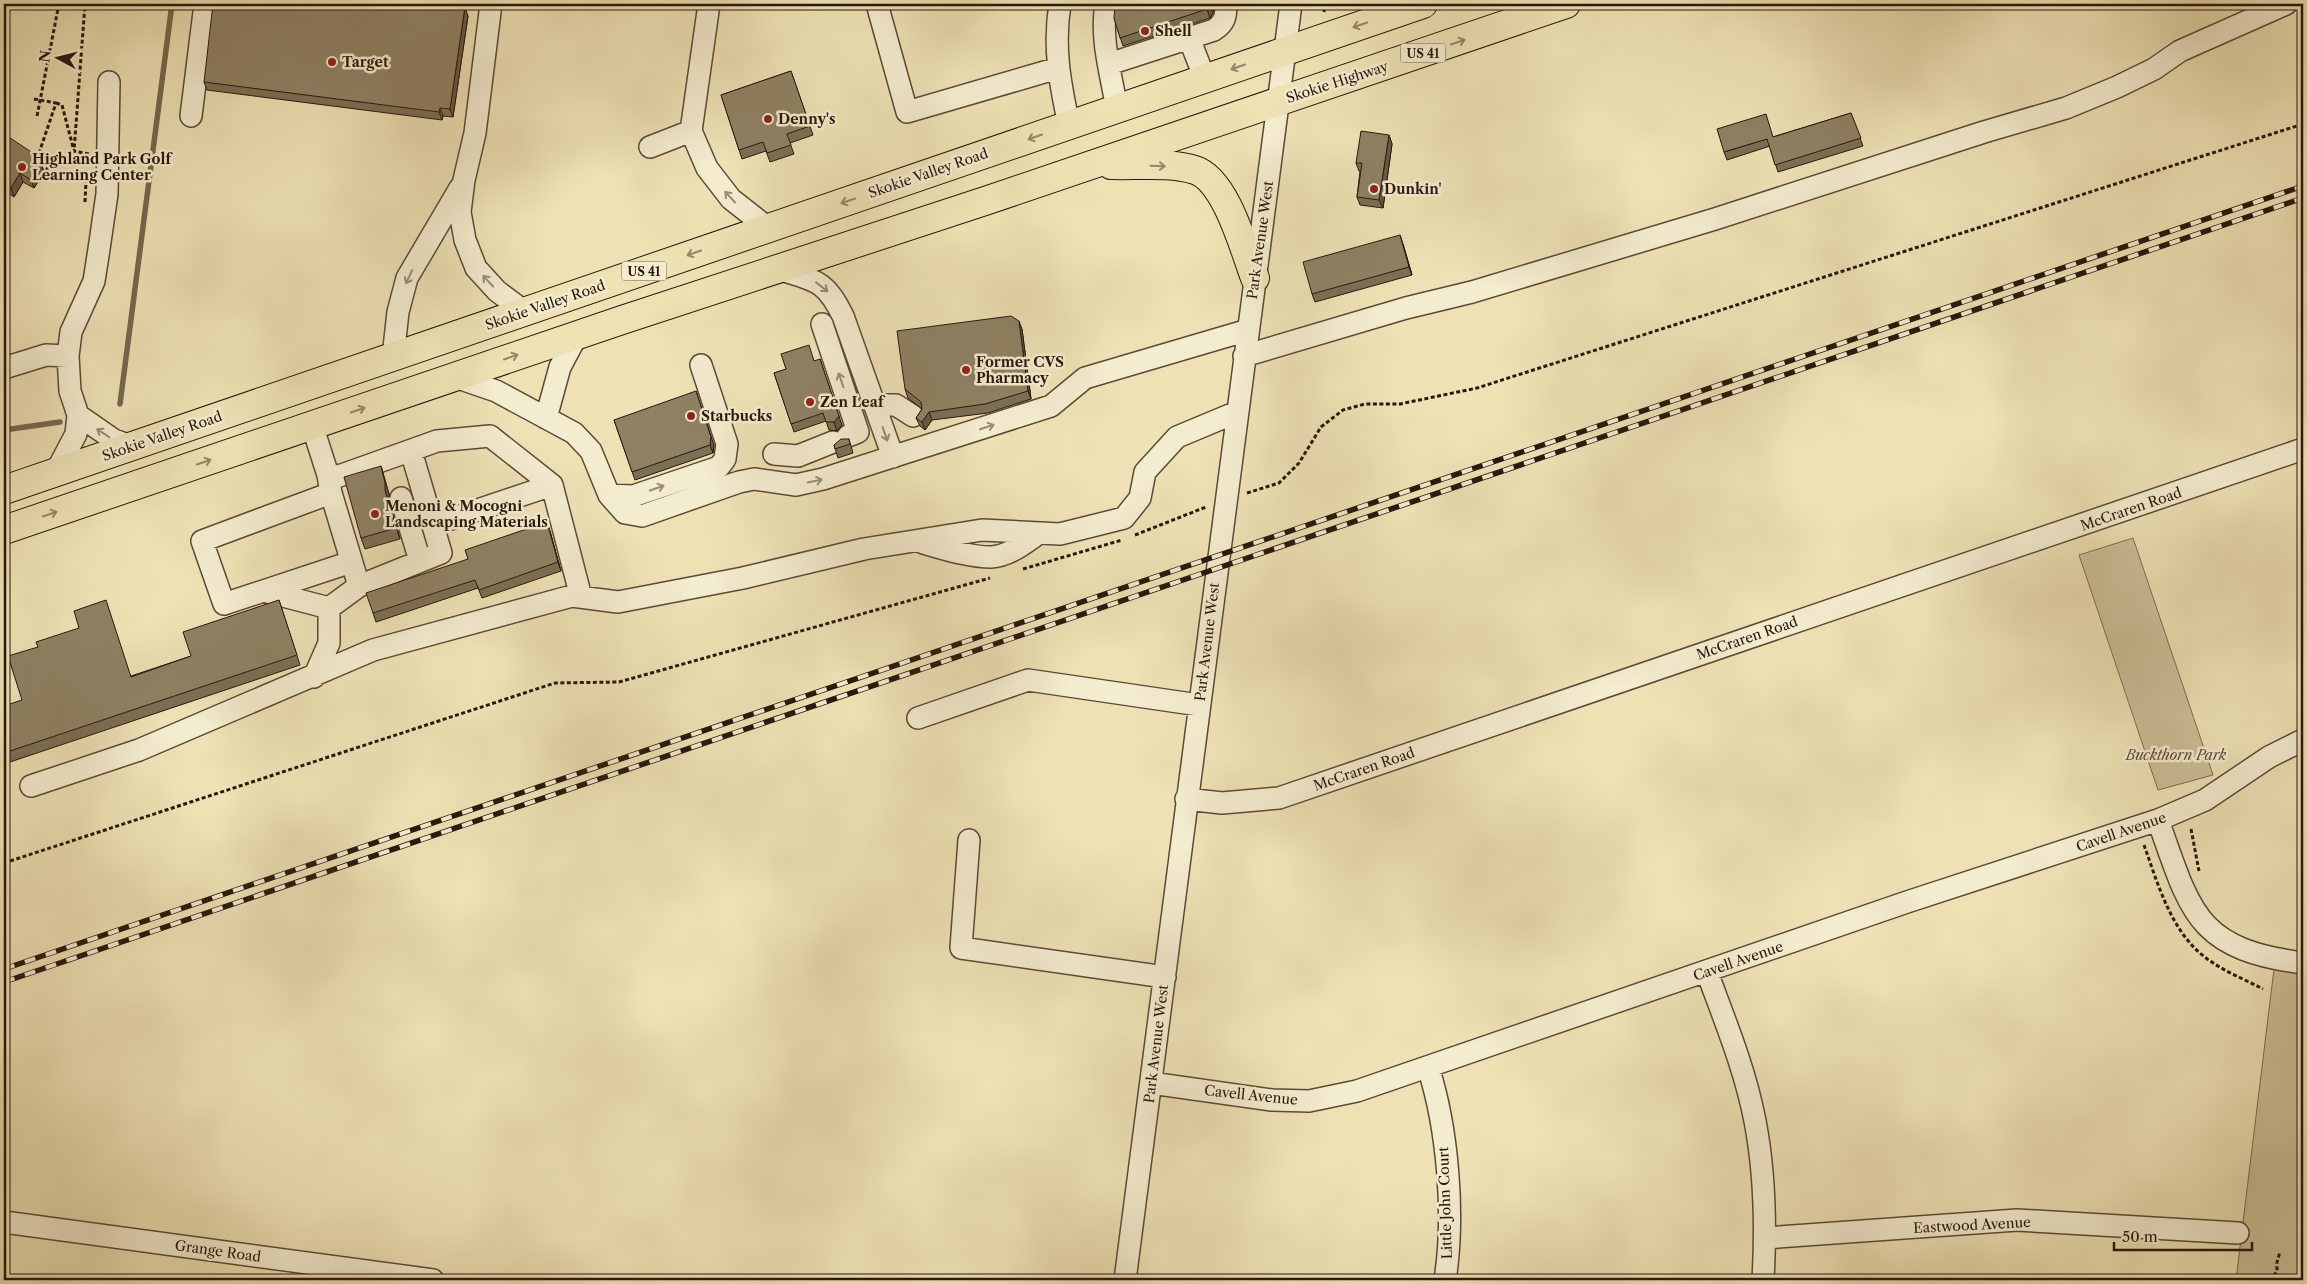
<svg xmlns="http://www.w3.org/2000/svg" width="2307" height="1284" font-family="'Libre Caslon Text',serif">
<style>
.green{fill:#ccbf98;stroke:#7a6b52}
.lines{fill:none;stroke-linecap:round;stroke-linejoin:round}
.stream{stroke:#77674f;stroke-width:5.5}
.minor-casing{stroke:#5a4a36;stroke-width:24}
.highway-casing{stroke:#28170c;stroke-width:30}
.path{stroke:#28170c;stroke-width:3;stroke-dasharray:4 2.5;stroke-linecap:butt}
.minor{stroke:#f4eccf;stroke-width:21}
.highway{stroke:#eee2b5;stroke-width:28}
.rail-casing{stroke:#28170c;stroke-width:5.5}
.rail{stroke:#f4eccf;stroke-width:4;stroke-dasharray:11;stroke-linecap:butt}
.wall{fill:#7b6f56;stroke:#28170c}
.shaded-wall{fill:#645a46;stroke:#28170c}
.building{fill:#8f8164;stroke:#28170c}
.oneway{stroke:#958769}
.oneway2{stroke:#988c77}
.poi-dot{fill:#8f2418;stroke:#f4eccf;stroke-width:2}
.labels{text-anchor:middle;dominant-baseline:central;stroke-width:5;stroke-linejoin:round;paint-order:stroke}
.shield{fill:#f4eccf;stroke:#655746;stroke-width:1}
.shield-label{font-size:12px;font-weight:bold;fill:#28170c}
.poi-label{font-size:14px;font-weight:bold;fill:#28170c;stroke:#f4eccf;text-anchor:start}
.street-label{font-size:14px;fill:#28170c;stroke:#f4eccf}
.park-label{font-size:14px;font-style:italic;fill:#594936;stroke:#f4eccf}
</style>
<rect width="100%" height="100%" fill="#eee2b5"/>
<filter id="stains"><feTurbulence type="fractalNoise" baseFrequency=".004" numOctaves="4"/><feColorMatrix values="0 0 0 0 .2 0 0 0 0 .09 0 0 0 0 .02 0 0 0 .5 -.17"/></filter>
<radialGradient id="worn" r=".72"><stop offset=".6" stop-color="#630" stop-opacity="0"/><stop offset="1" stop-color="#630" stop-opacity=".3"/></radialGradient>
<path class="green" d="M2133,538L2213,775L2158,790L2079,555Z
M2274,969L2303,972V1280H2236Z"/>
<g class="lines">
<path class="stream" d="M120,404L172,4
M4,430L60,422"/>
<defs>
<path id="minor" d="M491,4L475,133L464,180L460,212L465,240L476,268L497,291L525,312
M709,4L691,131L707,168L731,199L768,228
M877,4L907,112L1058,68
M1060,4C1053,46 1060,84 1069,125
M1106,4C1100,38 1111,74 1117,109
M1189,38L1205,79
M1109,64L1214,30C1225,23 1226,16 1226,4
M191,116L205,4
M650,147L691,131
M778,269C815,281 825,279 843,316L893,457
M822,324L858,432L848,436
M1244,356L1406,308L1472,292L1715,219L1984,132L2066,108L2117,87L2154,69L2180,51L2286,4
M393,357L398,312L407,278L460,188
M4,368L46,355L68,356
M455,377L496,391L574,433L591,451L609,495L625,513L642,516L739,482L754,479L796,485L823,479L1051,406L1085,378L1248,330
M875,405H896L913,416
M78,415L114,440L131,446
M546,418L560,367L577,335
M312,425L328,475L339,476L437,441L490,436L552,485L581,597
M774,454L798,456L833,442
M56,472L76,434L78,415L70,391L68,356L71,332L94,281L99,249L107,194L109,82
M328,475L331,493L202,541L224,604L351,562
M331,493L359,586L441,553L411,451
M609,495L633,496L719,467L725,459L727,444L701,365
M401,498L420,561
M433,525L552,485
M923,543C944,549 969,557 991,557C1009,556 1025,543 1039,533
M264,591L329,608
M314,677L329,643V608L359,586
M918,718L1028,680L1199,705
M31,786L139,750L373,650L572,596L618,602L743,578L864,549L982,530L1060,534L1124,518L1140,498L1145,472L1177,437L1237,412
M1186,799L1222,803L1279,798L2303,449
M2158,820C2191,913 2196,949 2303,963
M969,840L961,948L1165,977
M1707,972C1725,1021 1745,1069 1755,1121C1765,1173 1766,1227 1763,1280
M1428,1067C1448,1129 1455,1216 1445,1280
M1151,1083L1272,1100L1309,1101L1357,1091L1907,902L2158,820L2205,800L2269,757L2303,740
M4,1222L433,1280
M1765,1238L2017,1220L2238,1233
M1125,1280L1291,4"/>
<path id="highway" d="M1111,165C1138,166 1170,162 1195,170C1226,180 1244,249 1255,278
M4,490L1423,4
M4,530L622,320L988,200L1566,4"/>
</defs>
<use href="#minor" class="minor-casing"/>
<use href="#highway" class="highway-casing"/>
<path class="path" d="M1324,12L1325,4
M34,99L56,103L37,159L50,164
M56,103L62,105L74,151L89,154
M37,116L59,4
M39,180L40,181L50,164L74,151L85,4
M85,202L86,181
M1247,493L1279,483L1299,463L1321,427L1343,410L1365,404H1400L1477,388L2303,124
M1135,535L1206,507
M1023,569L1122,540
M2191,829L2199,871
M2144,845C2158,884 2171,932 2206,958C2223,971 2244,979 2263,989
M4,863L555,683L619,682L990,578
M2269,1280L2277,1272V1262L2280,1252"/>
<use href="#minor" class="minor"/>
<use href="#highway" class="highway"/>
<defs>
<path id="rail" d="M4,969L2303,186
M4,982L2303,198"/>
</defs>
<use href="#rail" class="rail-casing"/>
<use href="#rail" class="rail"/>
</g>
<path class="wall" d="M463,4L462,7L468,16L453,117L443,116L442,120L207,90L204,82Z
M1214,4L1213,13L1210,18L1123,46L1114,18Z
M791,71L813,135L790,143L794,154L770,162L766,151L742,159L721,95Z
M1851,113L1863,146L1778,172L1770,146L1727,160L1724,152Z
M4,134L42,165V166L44,172L34,188L23,182L14,197L4,190Z
M1389,135L1392,144L1383,208L1360,205L1357,197L1360,171H1359L1356,163Z
M1403,244L1412,275L1315,302L1312,294Z
M1022,329L1031,399L988,413L932,420L925,430L920,426L916,418L922,409L908,398L905,389Z
M814,361L842,425L837,431L829,430L826,421L794,432L774,373Z
M614,420L714,445L713,453L635,480Z
M849,439L853,453L838,458L834,445Z
M381,466L389,494V502L400,539L365,549L361,538Z
M550,531L561,571L482,598L478,588L376,622L373,613L468,559Z
M279,600L300,665L4,764V706L131,676L191,656Z"/>
<path class="shaded-wall" d="M459,4H463L461,15L458,7Z
M1210,4H1214L1213,13L1210,18L1207,9Z
M465,7L468,16L453,117L450,109Z
M440,108L443,116L442,120L439,112Z
M1389,135L1392,144L1383,208L1379,200Z
M39,157L42,165V166L44,172L34,188L31,180L36,161Z
M20,173L23,182L14,197L11,188Z
M1400,235L1403,244L1412,275L1409,267Z
M1019,321L1022,329L1031,399L1028,391Z
M820,359L842,425L837,431L834,422Z
M696,391L714,445L713,453L710,445Z
M929,412L932,420L925,430L922,422Z
M381,466L389,494V502L400,539L385,490Z
M547,522L550,531L561,571L558,562Z"/>
<path class="building" d="M213,4H459L458,7H465L450,109L440,108L439,112L204,82Z
M1115,4H1210L1207,9L1120,38L1114,18Z
M791,71L810,126L787,134L791,145L767,153L763,142L739,150L721,95Z
M1851,113L1861,138L1775,165L1767,139L1724,152L1717,129L1766,114L1773,137Z
M1361,131L1389,135L1379,200L1357,197L1362,163H1356Z
M4,134L39,157L36,161L41,164L31,180L20,173L11,188L4,183Z
M1400,235L1409,267L1312,294L1303,262Z
M1011,316L1019,321L1028,391L985,404L929,412L922,422L916,418L922,409L921,402L905,389L897,331Z
M809,345L814,361L820,359L839,416L834,422H826L823,413L791,424L774,373L786,369L781,354Z
M696,391L711,437L710,445L632,472L614,420Z
M841,439H849L850,444L835,449L834,445Z
M381,466L385,483V490L396,528L361,538L344,477Z
M547,522L558,562L479,590L475,580L373,613L366,593L468,559L465,550Z
M106,600L131,677L191,656L183,632L279,600L297,655L4,753V706L22,700L8,656L38,647L36,642L79,628L74,611Z"/>
<defs><path id="oneway-shaft" d="M-6 0H5M1.5-3L5.5 0L1.5 3" fill="none" stroke-width="1.6" stroke-linecap="round" stroke-linejoin="round" transform="scale(1.25)"/></defs>
<g class="oneway">
<use href="#oneway-shaft" transform="translate(1360 25) rotate(161)"/>
<use href="#oneway-shaft" transform="translate(1458 42) rotate(-19)"/>
<use href="#oneway-shaft" transform="translate(1238 67) rotate(161)"/>
<use href="#oneway-shaft" transform="translate(1035 137) rotate(161)"/>
<use href="#oneway-shaft" transform="translate(1158 166) rotate(2)"/>
<use href="#oneway-shaft" transform="translate(848 201) rotate(161)"/>
<use href="#oneway-shaft" transform="translate(694 253) rotate(161)"/>
<use href="#oneway-shaft" transform="translate(511 357) rotate(-19)"/>
<use href="#oneway-shaft" transform="translate(358 410) rotate(-19)"/>
<use href="#oneway-shaft" transform="translate(204 462) rotate(-19)"/>
<use href="#oneway-shaft" transform="translate(50 514) rotate(-19)"/>
</g>
<g class="oneway2">
<use href="#oneway-shaft" transform="translate(730 197) rotate(-133)"/>
<use href="#oneway-shaft" transform="translate(409 277) rotate(115)"/>
<use href="#oneway-shaft" transform="translate(488 281) rotate(-133)"/>
<use href="#oneway-shaft" transform="translate(822 287) rotate(38)"/>
<use href="#oneway-shaft" transform="translate(841 380) rotate(-109)"/>
<use href="#oneway-shaft" transform="translate(987 427) rotate(-18)"/>
<use href="#oneway-shaft" transform="translate(103 433) rotate(-147)"/>
<use href="#oneway-shaft" transform="translate(885 434) rotate(71)"/>
<use href="#oneway-shaft" transform="translate(815 481) rotate(-11)"/>
<use href="#oneway-shaft" transform="translate(657 488) rotate(-19)"/>
</g>
<g class="poi-dot">
<circle cx="1145" cy="31" r="5"/>
<circle cx="332" cy="62" r="5"/>
<circle cx="768" cy="119" r="5"/>
<circle cx="22" cy="167" r="5"/>
<circle cx="1374" cy="189" r="5"/>
<circle cx="966" cy="370" r="5"/>
<circle cx="810" cy="402" r="5"/>
<circle cx="691" cy="416" r="5"/>
<circle cx="375" cy="514" r="5"/>
</g>
<g class="labels">
<g class="shield">
<rect x="1400.5" y="43.5" width="45" height="19" rx="4"/>
<rect x="621.5" y="261.5" width="45" height="19" rx="4"/>
</g>
<g class="shield-label">
<text x="1423" y="53">US 41</text>
<text x="644" y="271">US 41</text>
</g>
<g class="poi-label">
<text x="1155" y="31">Shell</text>
<text x="342" y="62">Target</text>
<text x="778" y="119">Denny's</text>
<text x="32" y="159">Highland Park Golf<tspan x="32" dy="16">Learning Center</tspan></text>
<text x="1384" y="189">Dunkin'</text>
<text x="976" y="362">Former CVS<tspan x="976" dy="16">Pharmacy</tspan></text>
<text x="820" y="402">Zen Leaf</text>
<text x="701" y="416">Starbucks</text>
<text x="385" y="506">Menoni &amp; Mocogni<tspan x="385" dy="16">Landscaping Materials</tspan></text>
</g>
<g class="street-label">
<text transform="translate(1337 82) rotate(-18)">Skokie Highway</text>
<text transform="translate(928 173) rotate(-19)">Skokie Valley Road</text>
<text transform="translate(1260 240) rotate(-82)">Park Avenue West</text>
<text transform="translate(545 305) rotate(-19)">Skokie Valley Road</text>
<text transform="translate(162 436) rotate(-19)">Skokie Valley Road</text>
<text transform="translate(2131 509) rotate(-19)">McCraren Road</text>
<text transform="translate(1747 638) rotate(-19)">McCraren Road</text>
<text transform="translate(1207 642) rotate(-83)">Park Avenue West</text>
<text transform="translate(1364 769) rotate(-19)">McCraren Road</text>
<text transform="translate(2121 832) rotate(-19)">Cavell Avenue</text>
<text transform="translate(1738 961) rotate(-19)">Cavell Avenue</text>
<text transform="translate(1156 1044) rotate(-83)">Park Avenue West</text>
<text transform="translate(1251 1095) rotate(6)">Cavell Avenue</text>
<text transform="translate(1445 1203) rotate(-92)">Little John Court</text>
<text transform="translate(1972 1225) rotate(-3)">Eastwood Avenue</text>
<text transform="translate(218 1251) rotate(8)">Grange Road</text>
</g>
<g class="park-label">
<text x="2176" y="755">Buckthorn Park</text>
</g>
</g>
<rect width="2307" height="1284" fill="none" stroke="#eee2b5" stroke-width="20"/>
<rect x="5" y="5" width="2297" height="1274" fill="none" stroke="#28170c" stroke-width="2.5"/>
<rect x="10" y="10" width="2287" height="1264" fill="none" stroke="#28170c"/>
<g transform="translate(58 58) rotate(277)" stroke="#f4eccf" stroke-width="4" paint-order="stroke">
<path d="M0-4L9 19L0 12L-9 19Z" fill="#28170c"/>
<text y="-8" font-size="14" font-weight="bold" text-anchor="middle" fill="#28170c">N</text>
</g>
<path d="M2114 1242v8h138v-8" fill="none" stroke="#28170c" stroke-width="2.5"/>
<text x="2122" y="1242" font-size="15" fill="#28170c" stroke="#f4eccf" stroke-width="4" paint-order="stroke">50 m</text>
<rect width="100%" height="100%" filter="url(#stains)"/>
<rect width="100%" height="100%" fill="url(#worn)"/>
</svg>
